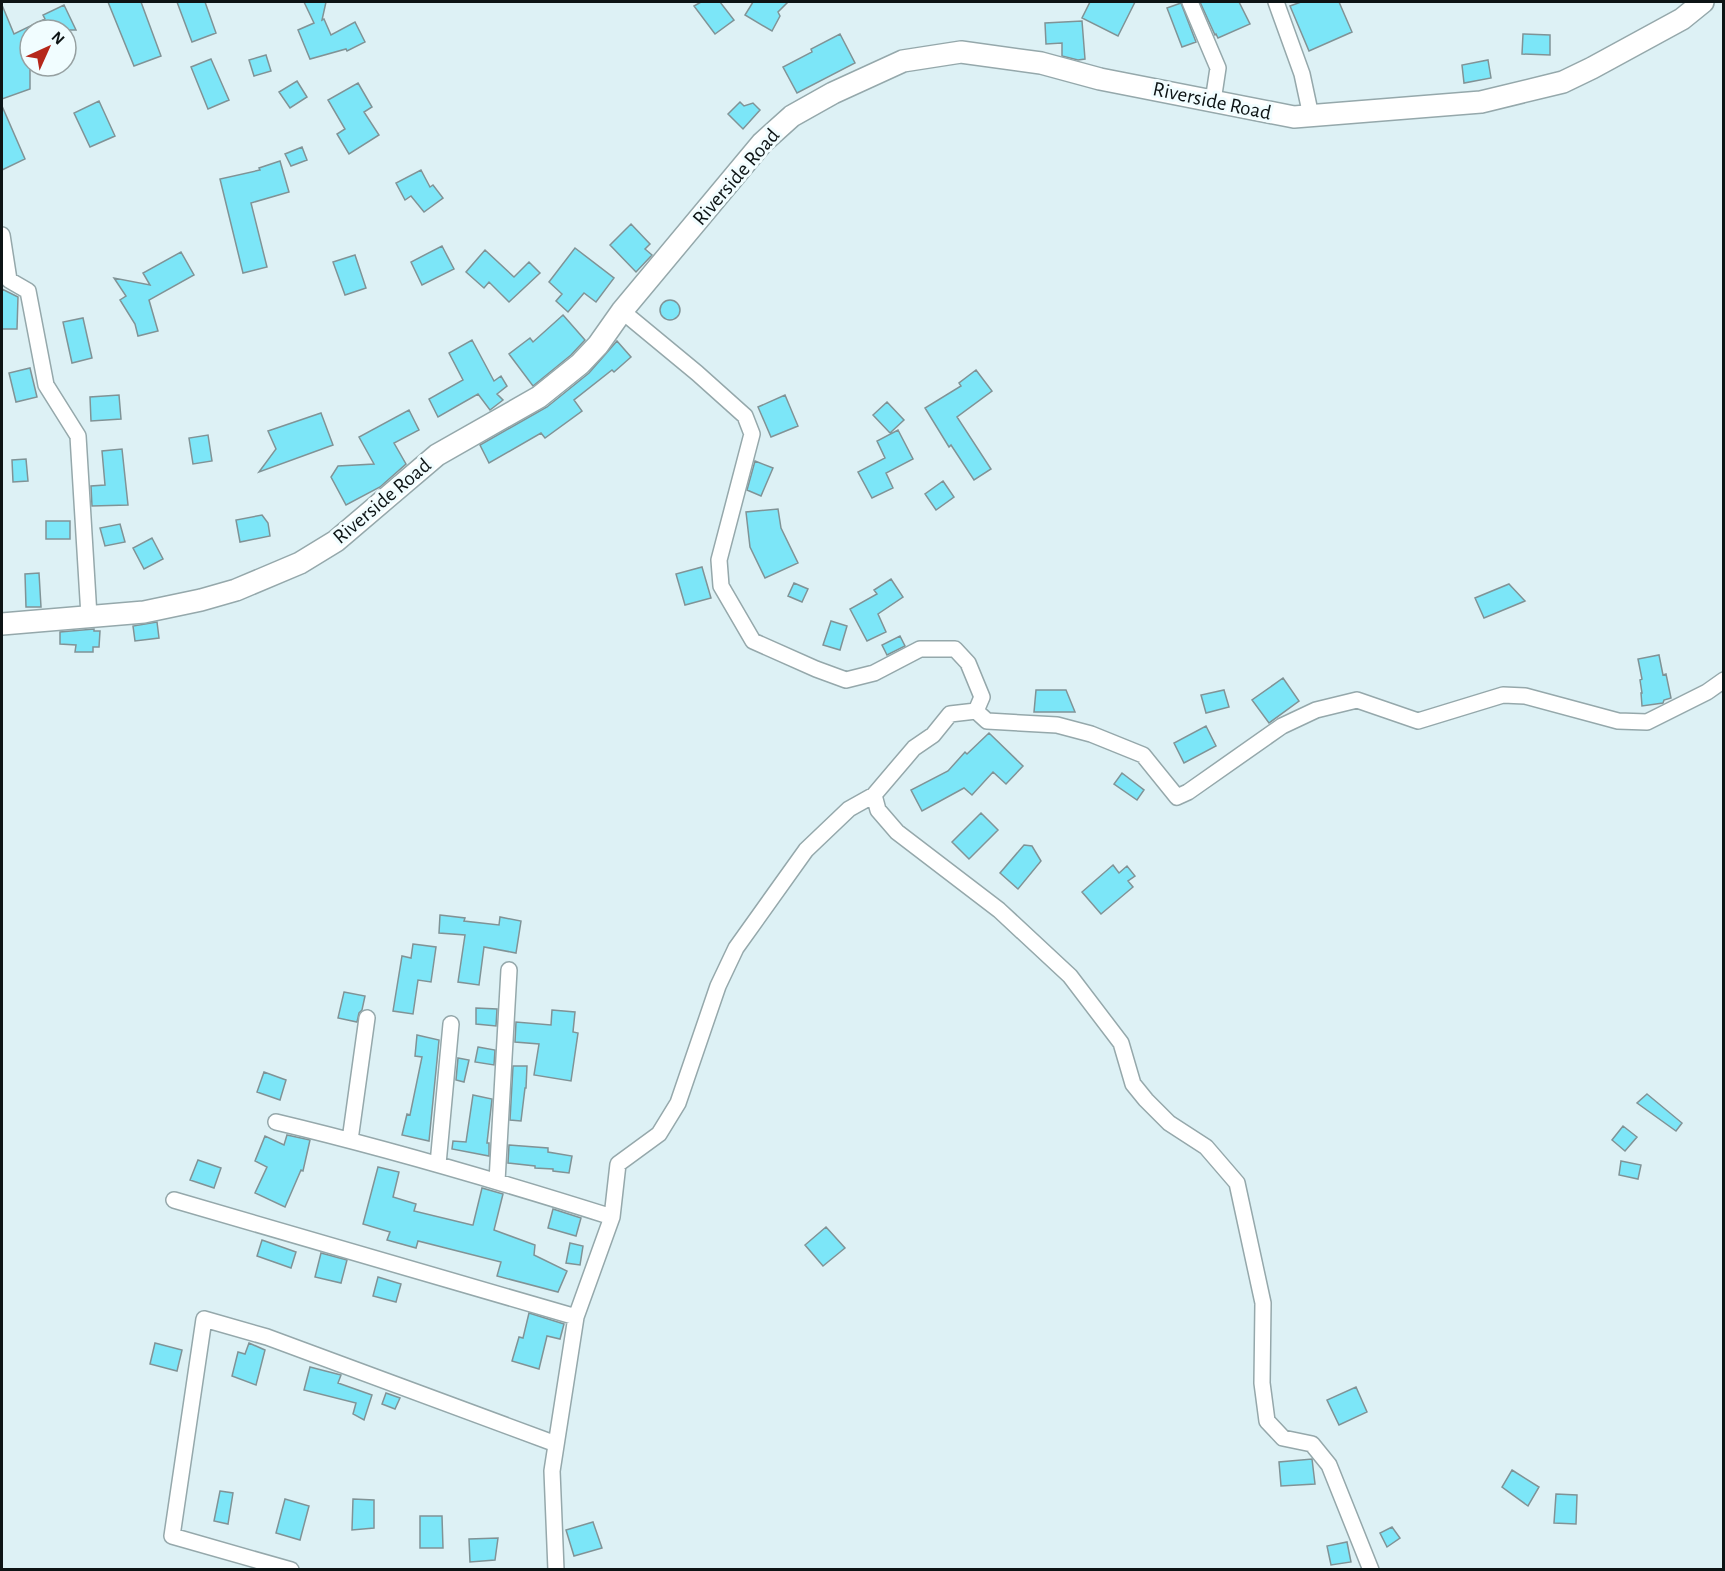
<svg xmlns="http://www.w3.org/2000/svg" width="1725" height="1571" font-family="'Alegreya Sans',sans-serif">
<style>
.building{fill:#7ce6f8;stroke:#809396;stroke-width:1.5}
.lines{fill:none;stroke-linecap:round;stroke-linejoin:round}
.street-casing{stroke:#95a8ab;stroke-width:18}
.secondary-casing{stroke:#95a8ab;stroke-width:24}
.street{stroke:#fff;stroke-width:15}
.secondary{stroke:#fff;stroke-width:21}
.labels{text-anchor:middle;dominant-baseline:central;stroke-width:6;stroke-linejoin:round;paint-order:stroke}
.street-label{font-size:21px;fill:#0d1415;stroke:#f1fdff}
</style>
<rect width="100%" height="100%" fill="#ddf1f5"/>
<path class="building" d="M108,2H141L161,56L134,66Z
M177,2H205L216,33L192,42Z
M304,2H326L322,20L324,19L331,35L355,22L365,42L347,51L346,49L310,59L298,30L314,23Z
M701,2H720L734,20L715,34L694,6Z
M753,2H788L778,12L780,16L772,31L745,15Z
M1090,2H1135L1118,36L1082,18Z
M1200,2H1239L1250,24L1218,38L1216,34L1215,35Z
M1301,2H1339L1352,32L1309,51L1290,6Z
M1181,3L1196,42L1182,47L1167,8Z
M2,5L14,34L45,19L43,15L64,5L76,30H30V89L2,99Z
M1082,21L1085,59L1078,60L1062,56V43L1046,44L1045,23Z
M840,34L855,63L797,93L783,67L812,52L811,49Z
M1523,34L1550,35V55L1522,54Z
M266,55L271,71L254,76L249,60Z
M211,59L229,100L208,109L191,67Z
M1488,60L1491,78L1464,83L1462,65Z
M297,81L307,97L290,108L279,92Z
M358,83L372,107L364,112L379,135L349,154L337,134L345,129L328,100Z
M99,101L115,136L90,147L74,113Z
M740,102L744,106L753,103L760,110L743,129L728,114Z
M2,106L25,159L2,170Z
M302,147L307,160L291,166L285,154Z
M280,161L289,192L251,203L267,267L243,273L220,179L260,170L259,168Z
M421,170L430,187L433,185L443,198L424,212L411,196L405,200L396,183Z
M631,224L650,244L645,249L652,255L636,272L610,245Z
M442,246L454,269L422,285L411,262Z
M575,248L614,278L596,302L584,293L568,312L556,301L562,294L549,282Z
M485,250L514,277L529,262L540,273L509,302L489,282L484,288L466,272Z
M181,252L194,275L149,300L158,331L138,336L135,324L120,300L126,296L114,278L150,285L143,273Z
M355,255L366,288L345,295L333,262Z
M2,289L18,297L17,329H2Z
M660 310a10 10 0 1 1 20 0a10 10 0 1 1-20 0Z
M563,315L585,340L571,355L533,386L509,354L530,338L533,342Z
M83,318L92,358L72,363L63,322Z
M472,340L494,381L501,376L507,386L497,394L503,400L490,410L478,394L438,417L429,399L463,380L449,353Z
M617,341L631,357L614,372L612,370L574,400L582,411L545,438L541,433L489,463L480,445L547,407L589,373Z
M30,368L37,397L16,402L9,373Z
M976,370L992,391L957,417L991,469L974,480L951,445L949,447L925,408L961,386L959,383Z
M119,395L121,419L91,421L90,397Z
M785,395L798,426L771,437L758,407Z
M887,402L904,420L890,433L873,415Z
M409,410L419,430L394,443L406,464L380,487L346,505L331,477L338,466L374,464L359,437Z
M321,413L333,445L259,472L276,449L268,431Z
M898,430L913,459L886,473L893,488L872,498L858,472L885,458L877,441Z
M208,435L212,461L193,464L189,438Z
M122,449L128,505L92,506L91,486L105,485L102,451Z
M26,459L28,481L13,482L12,460Z
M755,461L773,468L761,496L747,490Z
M943,481L954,497L936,510L925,494Z
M778,509L781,528L798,563L765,578L750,547L746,512Z
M262,515L268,523L270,536L240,542L236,520Z
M46,521H70V539H46Z
M120,524L125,542L105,546L100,528Z
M152,538L163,559L144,569L133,548Z
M702,567L711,598L685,605L676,574Z
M39,573L41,607H26L25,574Z
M891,579L903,597L878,614L886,632L867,641L850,609L877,594L874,590Z
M794,583L808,589L802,602L788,596Z
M1509,584L1525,601L1484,618L1475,598Z
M831,621L847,626L840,650L823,645Z
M157,622L159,638L135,641L133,626Z
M94,629V631H100L99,647H93V652H75L76,645L60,644V632Z
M900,636L905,646L887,655L882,645Z
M1659,655L1663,675L1666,674L1671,698L1664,700L1663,703L1642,706L1641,693H1642L1640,680L1642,679L1638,659Z
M1283,678L1299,701L1269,723L1252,700Z
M1036,690H1066L1075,712H1034Z
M1224,690L1229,707L1206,713L1201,695Z
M1206,726L1216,746L1184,763L1174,743Z
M989,733L1023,766L1006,784L993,772L972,795L964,788L922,811L911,790L948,771L965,752L967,754Z
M1122,773L1144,790L1137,800L1114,784Z
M981,813L998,830L969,859L952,842Z
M1024,845L1032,846L1041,861L1018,889L1000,873Z
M1113,865L1119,873L1127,866L1135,876L1128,881L1133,887L1101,914L1082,892Z
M440,915L465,918L464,921L499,925L500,917L521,921L516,953L484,947L479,985L458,982L465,935L439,933Z
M413,944L436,947L431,982L418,980L413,1014L393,1011L402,956L411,958Z
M344,992L365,996L362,1010L359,1013L357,1022L338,1018Z
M476,1008L497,1009L496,1026L476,1024Z
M552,1010L575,1012L573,1032L578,1033L571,1081L534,1075L539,1044L515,1042L516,1022L551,1025Z
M417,1035L439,1040L429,1141L402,1135L407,1114L410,1115L422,1057L415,1056Z
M478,1047L495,1050L494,1065L475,1062Z
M458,1058L469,1060L464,1082L456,1080Z
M513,1066H527L526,1088H525L521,1121L510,1120Z
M264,1072L286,1080L280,1100L257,1092Z
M1647,1094L1682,1123L1676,1131L1637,1103Z
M473,1095L492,1099L487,1143H489V1156L452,1149L453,1141L466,1142Z
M1623,1126L1637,1137L1625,1151L1612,1140Z
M287,1135L310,1140L303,1171L301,1170L285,1207L255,1193L267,1167L255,1161L265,1136L284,1145Z
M509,1145L548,1148V1152L572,1156L569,1173L553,1171V1169L535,1168V1166L508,1163Z
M198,1160L221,1168L214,1188L190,1180Z
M1621,1161L1641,1165L1638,1179L1619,1175Z
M378,1167L399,1172L393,1197L416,1204L414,1211L472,1225H473L482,1188L503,1194L494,1230L535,1245L534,1255L567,1271L558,1292L497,1276L501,1262L418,1241L416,1248L387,1240L390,1232L363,1224Z
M553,1209L581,1218L576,1236L548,1228Z
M826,1227L845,1248L823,1266L805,1245Z
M262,1240L296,1252L291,1268L257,1256Z
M570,1243L583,1246L580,1265L566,1263Z
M321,1253L347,1260L341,1283L315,1277Z
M378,1277L401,1284L396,1302L373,1296Z
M529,1313L564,1324L560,1339L547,1336L539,1369L512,1361L519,1337L523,1338Z
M155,1343L182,1350L177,1371L150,1364Z
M249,1343L265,1350L256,1385L232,1376L238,1352L245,1354Z
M310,1367L341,1375L338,1383L372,1395L364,1420L353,1414L356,1403L304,1390Z
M1356,1387L1367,1412L1339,1425L1327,1400Z
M386,1393L400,1398L395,1409L382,1404Z
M1312,1459L1315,1484L1281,1486L1279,1462Z
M1512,1470L1539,1487L1528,1506L1502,1487Z
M220,1491L233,1493L228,1524L214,1521Z
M1556,1494L1577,1495L1576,1524L1554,1523Z
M285,1499L309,1506L300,1540L276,1533Z
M353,1499L374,1500V1528L352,1530Z
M420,1516H442L443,1548H420Z
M593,1522L602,1548L574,1556L566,1530Z
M1392,1527L1400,1538L1387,1547L1380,1533Z
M498,1538L495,1560L470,1562L469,1539Z
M1347,1542L1351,1562L1331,1565L1327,1546Z"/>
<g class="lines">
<defs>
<path id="street" d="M1190,2L1218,68L1213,101
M1276,2L1302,74L1311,116
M2,235L9,280L28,291L46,385L78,436L89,616
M622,311L697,373L745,416L752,434L719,560L721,586L753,641L816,669L846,680L874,673L920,649H955L968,663L982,697L976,711L950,714L933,735L914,748L874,795L878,810L897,832L999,910L1070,976L1121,1043L1133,1084L1146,1100L1169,1123L1206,1147L1237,1183L1263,1303L1262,1383L1267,1421L1283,1438L1312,1444L1329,1465L1371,1570
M976,711L987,721L1057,725L1091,734L1143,755L1177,797L1188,792L1282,726L1316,710L1357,700L1418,721L1503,695L1525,696L1618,721L1647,722L1707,692L1724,680
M276,1122C390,1149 501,1182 612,1217
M350,1140L367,1018
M438,1164L451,1024
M497,1181L509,970
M174,1200L576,1317
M291,1570L172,1536L204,1319L267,1337L556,1444
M556,1570L552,1471L576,1317L612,1217L618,1164L659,1134L678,1103L718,986L736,948L806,850L849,809L874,795"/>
<path id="secondary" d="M2,624L144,612L201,600L236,590L300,563L336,541L437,455L539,397L580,364L598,345L622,311L762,143L792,116L833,93L903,61L961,52L1041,63L1100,79L1294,117L1481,102L1563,82L1592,68L1682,19L1703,2"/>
</defs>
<use href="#street" class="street-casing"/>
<use href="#secondary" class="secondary-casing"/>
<use href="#street" class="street"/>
<use href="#secondary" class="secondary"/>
</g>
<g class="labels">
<g class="street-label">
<text transform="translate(1212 101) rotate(12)">Riverside Road</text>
<text transform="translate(736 177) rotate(-49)">Riverside Road</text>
<text transform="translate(382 501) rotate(-40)">Riverside Road</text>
</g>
</g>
<rect width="1725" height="1571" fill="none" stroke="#0d1415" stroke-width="6"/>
<g transform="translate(48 48) rotate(45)"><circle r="28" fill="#f1fdff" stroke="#96a0a1" stroke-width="1.5"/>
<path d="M0-4.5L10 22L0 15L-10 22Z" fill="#b5271a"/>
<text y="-9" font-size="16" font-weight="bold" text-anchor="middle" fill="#0d1415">N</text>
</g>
</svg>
